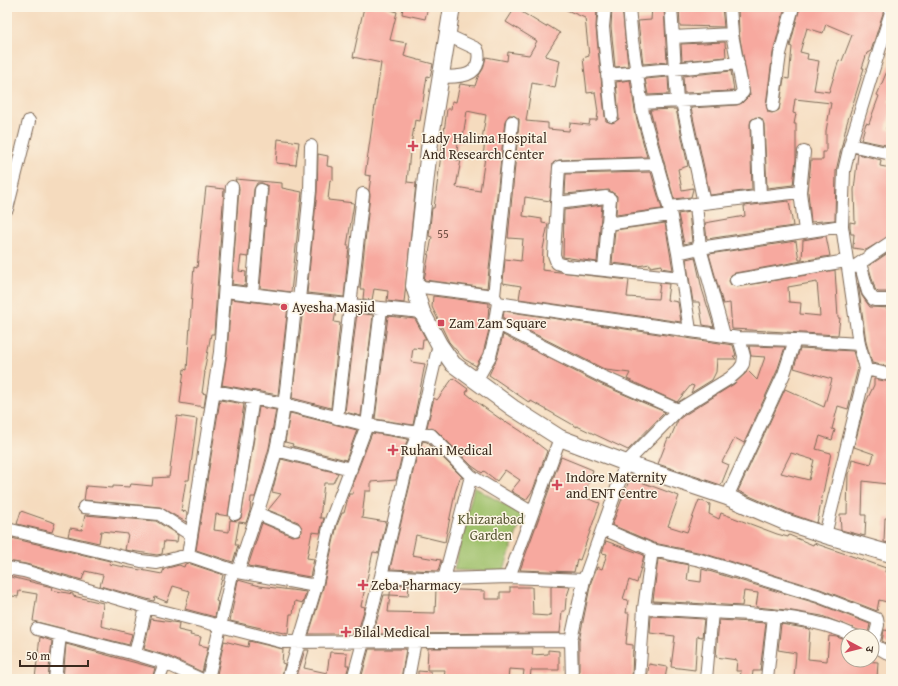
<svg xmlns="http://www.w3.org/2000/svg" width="898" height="686" font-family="'Gentium Book Plus','Noto Serif Devanagari',serif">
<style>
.green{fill:#9dc069;stroke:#6c7544}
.building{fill:#f7a99f;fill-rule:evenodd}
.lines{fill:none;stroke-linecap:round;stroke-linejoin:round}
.minor-casing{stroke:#7c6856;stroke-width:14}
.major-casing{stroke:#7c6856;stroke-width:18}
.minor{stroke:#fff;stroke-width:12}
.major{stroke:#fff;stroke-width:16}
.poi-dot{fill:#d1495b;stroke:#fcf5e5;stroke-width:1.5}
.labels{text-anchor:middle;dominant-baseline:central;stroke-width:3;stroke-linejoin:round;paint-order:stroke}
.number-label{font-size:12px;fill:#6a4a3e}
.poi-label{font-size:14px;fill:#3b2a1e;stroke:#fcf5e5;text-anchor:start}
.park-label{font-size:14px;fill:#585734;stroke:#fcf5e5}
</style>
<rect width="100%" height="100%" fill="#fcf5e5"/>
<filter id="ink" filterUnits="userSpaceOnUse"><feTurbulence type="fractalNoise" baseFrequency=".025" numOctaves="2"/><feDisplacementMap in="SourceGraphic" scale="8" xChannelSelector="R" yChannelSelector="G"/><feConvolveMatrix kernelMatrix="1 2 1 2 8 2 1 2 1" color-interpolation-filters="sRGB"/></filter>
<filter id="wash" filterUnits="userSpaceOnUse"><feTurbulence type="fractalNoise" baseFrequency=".012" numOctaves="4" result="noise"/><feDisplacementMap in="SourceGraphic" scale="16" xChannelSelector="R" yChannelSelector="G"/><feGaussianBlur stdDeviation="0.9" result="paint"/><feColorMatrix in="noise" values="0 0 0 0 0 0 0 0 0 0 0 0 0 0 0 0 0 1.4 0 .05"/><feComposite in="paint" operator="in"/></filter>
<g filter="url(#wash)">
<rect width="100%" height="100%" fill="#f5dbbe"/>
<path class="green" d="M474,487L523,515L503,572L454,570Z"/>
<g id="blocks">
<path class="building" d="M364,7H383L397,12L390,40L407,43L404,56L433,64L430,77L427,76L420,121L415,120L410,152L407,182L416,183L404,303L387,301L388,291L374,289L372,300L363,299L364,289H360L370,195L369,190L371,176L365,175L381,63L353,57Z
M403,7H428L425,19L402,14Z
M560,7H597L596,28L605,117L606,121L612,123L619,119L616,82L630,80L636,116L647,157L559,160L553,163L550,201L525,197L523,216L542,219V223L548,224L543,249L542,270L629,280L627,297L658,299L660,283L669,284L667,300L678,302L681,322L519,299L521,286L503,283L505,259L521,261L523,239L508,238L519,123V119L513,115H509L505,121L487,288L424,280L432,237L429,236L432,208H434L447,109H451L452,101L456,102L460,84L475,86L478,77L483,69L486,57L507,61L508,52L529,55L537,41L506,22L515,8L546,27L547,25L560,33L545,56L560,60L555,88L532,83L526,121L548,123V129L569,131L570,123L589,125L590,120H597L598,112L595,92L587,93L586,83L583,58L589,56L585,18ZM467,111L486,115L482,139L485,140L483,157H485L480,191L456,187L461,160H456L458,143H462Z
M612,7H622L628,66L615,67L611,27Z
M652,7H664L667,62L643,64L638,21L651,20Z
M679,7H722L724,27L680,26Z
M744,7H785L773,53L766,105L768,112L772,113L779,110L784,78L789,79L792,47L790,46L800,7H885L871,51L867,53L862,68H864L847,123L836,171L835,220L811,222L808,192L811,160H823V152H826V131L831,103L795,99L793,113L796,114L794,124H796V160L793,185L767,188L764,124L761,118L756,117L751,120L750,124L752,190L710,195L691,108L737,105L742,103L750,95L739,33L738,8ZM826,24L852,35L842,61L839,60L829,92L814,90L819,61L807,59L808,54L800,52L807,28L823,33Z
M725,42L726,57L682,61L681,44Z
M890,64L891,94L888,102L891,103V115L890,114L886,129L891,131V146L861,140L866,123L869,124L872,115L879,96L877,95Z
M731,71L734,91L684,93L683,76Z
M668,77L669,94L648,95L645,79Z
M676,109L688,166L678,169L682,190L693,188V189L691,197L674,199L650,110Z
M278,139L299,142L296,165L276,163Z
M318,154L328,156L327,166L333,167V181L330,180L328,200L354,203L347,246H349L344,297L307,293L317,192Z
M858,154L881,160L880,166L891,168V235L866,250L853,248L854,234H851L850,228V222L855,223L854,190Z
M651,172L662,209L616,215L617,196L609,190L565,194L566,174Z
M235,179L282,183V188L302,192L291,292L260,288L268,191V186L262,183H257L254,189L248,257L241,256L239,271L246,272L245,286L232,284L239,188Z
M206,187L224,189L214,334H211L204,372H205L202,393L206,394L204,407L180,403L184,369L187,370L193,280L194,267L197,268Z
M789,201L793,226L707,239L705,223L745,216L744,206Z
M602,205L597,262L563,257L564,210Z
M689,212L692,242L684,244L678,214Z
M665,223L673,270L661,268L662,265L650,267V264L638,266L612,263L615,230Z
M826,236L830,256L735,273L731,275L729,281L731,285L737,287L835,270L838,318H840L838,335L732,329L730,303L723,304L709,254L796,241L799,260H802L803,240ZM817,282L820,316L800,314L801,303L789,302L788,287Z
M891,251V292H878L875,289L869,268L870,265Z
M695,257L702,289L714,327L703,325L699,302H693L686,259Z
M858,283L862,296L870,307L891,308V367L872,363L866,342Z
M433,296L489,303L488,320L490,326L483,353L476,366L464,359L449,342L432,307Z
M231,299L288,306L278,395L222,385L227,353Z
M303,308L336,311L334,322L340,323L331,408L292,398Z
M504,311L733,345L736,356H733L736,359H717L716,372L712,380L691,393L694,386L691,385L677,402L627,379L630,373L606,370L503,318Z
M357,313L373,315L361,416L345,412Z
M388,316L415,319L426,339H423L422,349L413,348L411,362L425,364L413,425L375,419Z
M503,335L600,384L665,412L628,450L577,426V427L531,401L530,403L489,375L497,358Z
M749,346L785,347L777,371L744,443L735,438L722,462L729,465L721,485L658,464L668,438L670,439L678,420L683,416L734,384L748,371L757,380L765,357L751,356Z
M800,348L853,351L858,368L848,409L838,406L832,429L835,430L832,440L820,436L816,449L831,453L817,523L788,513L738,491L785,389L824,407L832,379L794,368ZM791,453L814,460L809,480L781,473Z
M453,378L468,389L466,393L478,403L506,423L507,422L521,431L547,451L533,490L526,500L511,491L520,480L505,470L497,481L484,471L482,473L472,466L436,430L427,427L434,398L437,400Z
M874,379L891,382V464H890L887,484L863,481L862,515H866L865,536L841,530L840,514H847L848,473L850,472L852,459L871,464L874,454L854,447L865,404L874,385Z
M220,400L244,404L228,516L216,514L214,530L229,532L230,520L237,521L241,518L259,407L276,410L269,448L256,494L255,497H251L250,511L246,523L239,522L235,545H238L233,562L196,550Z
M290,413L357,430L346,460L292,446L293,444L285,442Z
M177,416L197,419L189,480H186L181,511L187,512L186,522L160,507L84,500L86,486L113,488V486L130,487L131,484L152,486L153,478L169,477Z
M372,433L408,439L403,451L396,480L371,482V491H365L362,518L386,522L379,553L373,552L361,606L365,607L359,628L357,627L356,634H309L323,588L337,525L342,513H344L349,494H353L352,485Z
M423,441L427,442L463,478H460L455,493L445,542L416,535L412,555L441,560L438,571L390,569L417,455Z
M561,457L593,470L583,497L600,503L580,560L577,559L574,572L520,570Z
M281,459L338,473L333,483H324L320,518H324L320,533L312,532L307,558L314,559L310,577L248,566L262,523L292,536L299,535L302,532V528L298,522L268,510L281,494L272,492Z
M630,478L679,496L668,526L687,532L699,500L710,504L709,514L719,519L721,513L777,534L788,537L789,535L813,545L814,543L886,568L885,572L891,573V603L879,600L877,611L820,589L702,553L654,543L612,525Z
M21,511L55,523L52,532L17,524Z
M85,515L156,521L178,535L177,542L164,541L162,554L157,555L125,550L128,534L101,531L99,543L68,536L70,528L82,530Z
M885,518H891V543L884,542Z
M7,537L110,561L109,564L162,574L164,569L179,565L184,567L185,564L188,563L221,574L223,575L216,601L218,602L215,617L185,609L190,591L173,586L167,602L155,597L154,601L100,586L103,575L85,571L82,580L26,564L7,561Z
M606,541L644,555L637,583L629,580L623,599L628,600L626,613H629L626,644L633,645L632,679H579V641L591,582L597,567L602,569L607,554L602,553Z
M658,559L689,565L687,580L701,582L702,569L816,603L870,624L868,634L822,616L786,610L756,607L758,593L744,591L742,606L653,601Z
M7,576L52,587L51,590L73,594V596L103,603L101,626L132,634L129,645L33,621L37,594L19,591L18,597L7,595Z
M238,580L260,586L306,592L303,603L295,601L293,614H290L288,634L230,621Z
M391,584L409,585L408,596L390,595Z
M551,586L570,587L566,599L565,611H562L560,633L373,634L384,595H390L388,612L435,613L436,589L485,591V599H500V592H510V587H532L533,615L549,616V614L551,615Z
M651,616L704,619L702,637L697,636L695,670L671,667L675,636L650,633Z
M151,619L179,623L178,630L191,633L190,635L201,637L199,645L208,647L202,672L168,656L144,649Z
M719,620L766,623L760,671H753L752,679H740L741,671H736L737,660L716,657Z
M781,624L810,629L808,659L827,661L829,636L837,637L848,641V660L878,662L877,679H825L806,676V679L794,678L796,653L778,650Z
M884,630L891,631V646L882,641Z
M40,637L52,641L48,679L35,678Z
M224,641L248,647L249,641L283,649L282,663L285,664L281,679H216Z
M66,644L155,668L152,679H63Z
M428,648H533L532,655L548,654V650L559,651V670H531L530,679L523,678L524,670L509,669L508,679H444L445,670H427Z
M369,649H406L401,679H361Z
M305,650H309L304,668L327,673L330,652L347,653L346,665H349L346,676H341L340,679H296Z
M649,664L667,667L665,679H647Z
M418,671L431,672L430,679H418Z"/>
</g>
</g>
<g filter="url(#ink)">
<use href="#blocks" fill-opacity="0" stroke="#7c6856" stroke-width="1"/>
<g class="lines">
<defs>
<path id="minor" d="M605,7L603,27L612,116
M629,7L632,40L643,114L669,207L678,253L700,248L842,226
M671,7L677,101
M673,37L732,34
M607,75L738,63
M441,77C455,76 475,79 478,61C479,56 479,53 477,49L447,35
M682,102L704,203
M641,103L737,98L743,92L732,34L730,7
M773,106L780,54L793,7
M512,122L494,296L498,303L739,338L795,340
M757,124L760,196
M850,145L891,154
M804,152L800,192L805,231
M656,164L559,167L554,255L557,263L566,266L682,278
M557,203L606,197L610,199L604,269
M696,204L700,248L724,335
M669,207L800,192
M7,209L29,121
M607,224L670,215
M678,253L690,330
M860,263L868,292L874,300H891
M854,267L891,242
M736,280L846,261
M414,286L494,296
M225,291L299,300L422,312
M252,294L261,190
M299,300L310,191L311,146
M498,324L603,377L678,410
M866,369L891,375
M476,381L490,356L498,324L495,321L498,303
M214,391L284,404L367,425L431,435L471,476L444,579L509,577L560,438
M337,418L363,194
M276,450L351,469
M471,476L531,512
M727,497L784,374L795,340L859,344
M84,507L159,514L191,535
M235,514L253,398
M259,514L295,529
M7,529L141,561L157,563L188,555L238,572L316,586
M603,529L652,550L700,560L818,596L877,619L878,625L873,644
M825,535L866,369L859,344L842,226L844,171L850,145L891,12
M188,555L220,352L232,187
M7,568L24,571L146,607L283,642L571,640
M238,572C250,531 266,492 276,450C287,400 290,349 296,299
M381,576L444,579
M509,577L584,580
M644,608L712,612
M37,629L135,654L165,663L159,679
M872,644L891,655
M135,654L146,607
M165,663L200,679
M55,679L60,635
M208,679L233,570
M288,679L316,586L330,523L367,425L381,309
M353,679L381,576L410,453L418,434L439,344
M408,679L415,641
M572,679L571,640L584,580L626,463L678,410L730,378L739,370L743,364L744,356L739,338
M639,679L644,608L652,550
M706,679L712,612C761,615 810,615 855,636
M767,679L774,616"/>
<path id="major" d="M452,7L429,149L414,286L422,312L439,344L453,364L513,408L560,438L637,467L727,497L785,522L825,535L891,554"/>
</defs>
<use href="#minor" class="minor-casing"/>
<use href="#major" class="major-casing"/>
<use href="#minor" class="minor"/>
<use href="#major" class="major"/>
</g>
</g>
<g class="poi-dot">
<path d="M411 140h4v4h4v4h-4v4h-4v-4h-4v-4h4z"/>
<circle cx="284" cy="307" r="4"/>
<rect x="437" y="319" width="8" height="8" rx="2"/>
<path d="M391 444h4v4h4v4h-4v4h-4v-4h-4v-4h4z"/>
<path d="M555 479h4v4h4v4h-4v4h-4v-4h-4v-4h4z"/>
<path d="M361 579h4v4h4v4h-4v4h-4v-4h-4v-4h4z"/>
<path d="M344 626h4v4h4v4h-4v4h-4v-4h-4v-4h4z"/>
</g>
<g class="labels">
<g class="number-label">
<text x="443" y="233">55</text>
</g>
<g class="poi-label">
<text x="422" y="138">Lady Halima Hospital<tspan x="422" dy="16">And Research Center</tspan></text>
<text x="292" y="307">Ayesha Masjid</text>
<text x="449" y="323">Zam Zam Square</text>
<text x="401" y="450">Ruhani Medical</text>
<text x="566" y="477">Indore Maternity<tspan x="566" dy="16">and ENT Centre</tspan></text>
<text x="371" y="585">Zeba Pharmacy</text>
<text x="354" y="632">Bilal Medical</text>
</g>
<g class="park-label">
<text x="491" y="519">Khizarabad<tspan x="491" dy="16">Garden</tspan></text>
</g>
</g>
<rect width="898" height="686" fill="none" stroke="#fcf5e5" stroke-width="24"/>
<g transform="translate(860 648) rotate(97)"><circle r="19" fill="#fcf5e5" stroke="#afa495"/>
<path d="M0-3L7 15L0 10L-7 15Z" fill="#d1495b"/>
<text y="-6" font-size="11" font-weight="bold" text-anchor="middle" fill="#3b2a1e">उ</text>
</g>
<path d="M20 660v6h68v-6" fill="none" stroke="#3b2a1e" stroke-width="2"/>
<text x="26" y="660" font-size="12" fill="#3b2a1e" stroke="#fcf5e5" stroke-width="3" paint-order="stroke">50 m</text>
</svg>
